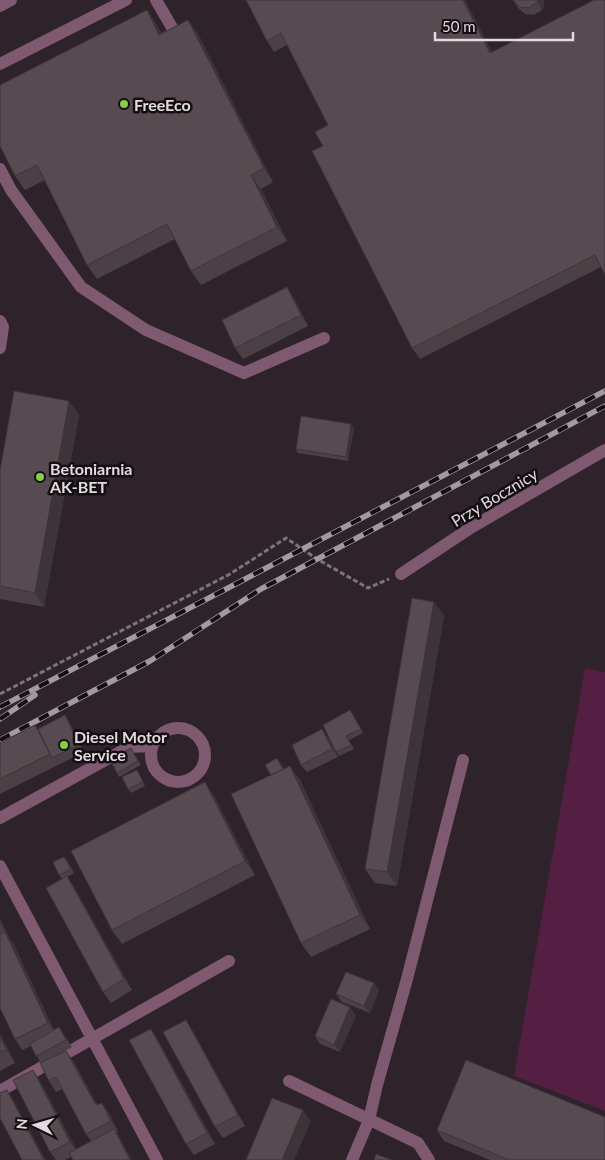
<svg xmlns="http://www.w3.org/2000/svg" width="605" height="1160" font-family="Lato,sans-serif">
<style>
.green{fill:#551e43}
.lines{fill:none;stroke-linecap:round;stroke-linejoin:round}
.path{stroke:#7d7379;stroke-width:3;stroke-dasharray:5 2.5;stroke-linecap:butt}
.minor{stroke:#7e596f;stroke-width:12}
.rail-casing{stroke:#a39aa0;stroke-width:5.5}
.rail{stroke:#130e11;stroke-width:4;stroke-dasharray:11;stroke-linecap:butt}
.wall{fill:#4b4046}
.shaded-wall{fill:#3d3439}
.building{fill:#574a51;stroke:#3d3439}
.poi-dot{fill:#8ace47;stroke:#130e11;stroke-width:2}
.labels{text-anchor:middle;dominant-baseline:central;stroke-width:5;stroke-linejoin:round;paint-order:stroke}
.poi-label{font-size:16px;font-weight:bold;fill:#e2dadf;stroke:#130e11;text-anchor:start}
.street-label{font-size:16px;fill:#e2dadf;stroke:#130e11}
</style>
<rect width="100%" height="100%" fill="#2e232a"/>
<path class="green" d="M585,668L605,672V1111L514,1076Z"/>
<g class="lines">
<path class="path" d="M0,694L230,574L286,538L317,559L368,588L389,579"/>
<path class="minor" d="M156,0L174,31
M0,6L11,0
M0,64L126,0
M0,169L11,190L81,287L146,330L244,373L324,338
M0,321L3,327L0,348
M401,574L472,527L605,450
M151 755a27 27 0 1 1 54 0a27 27 0 1 1-54 0Z
M0,818L129,747L152,746
M0,866L157,1160
M289,1081L418,1143L429,1160
M0,1091L229,961
M352,1160L369,1120L377,1085L407,979L463,760"/>
<defs>
<path id="rail" d="M0,707L605,391
M0,719L35,695
M0,740L150,661L261,589L605,406"/>
</defs>
<use href="#rail" class="rail-casing"/>
<use href="#rail" class="rail"/>
</g>
<path class="wall" d="M246,0H465L601,267L420,359L412,348L323,146L328,125L287,45L274,52L267,41Z
M513,0H544V6L542,10L534,15L525,14L518,8Z
M147,10L156,24L161,33L188,20L198,34L273,182L261,189L287,241L201,285L191,271L175,239L97,279L87,265L45,180L25,190L15,176Z
M287,287L294,298L308,326L243,359L235,348Z
M69,401L79,415L44,607L0,599V470Z
M354,428L348,461L298,453L296,449Z
M434,602L444,616L397,886L375,883L365,869Z
M350,710L363,733L349,740L354,749L339,756L336,752Z
M65,715L70,723L84,752L0,794V743L38,729Z
M328,737L338,757L307,772L301,765Z
M131,748L141,765L119,777L117,773Z
M277,758L284,769L290,766L300,780L370,929L311,957L301,943L271,775Z
M137,770L145,786L131,793L128,789Z
M214,796L255,875L122,944L112,930Z
M67,860L74,873L67,877L74,887L132,990L111,1003L103,992L62,879L59,875Z
M0,919L9,938L13,943L54,1030L59,1027L72,1047L61,1053L74,1062L97,1105L110,1114L118,1132L117,1133L121,1140L71,1157L65,1160H56L50,1152L40,1081L76,1149L91,1141L86,1134L62,1089L56,1092L49,1081L41,1063L31,1046L22,1050L15,1039L0,1008Z
M374,983L379,990L370,1013L342,1002L336,994Z
M356,1015L340,1052L320,1044L315,1036Z
M193,1031L245,1126L223,1138L215,1127Z
M0,1034L15,1063L0,1071Z
M158,1040L215,1144L194,1155L186,1144Z
M437,1130L605,1160H490L444,1141Z"/>
<path class="shaded-wall" d="M463,0H465L498,64L490,53Z
M538,0H544V6L542,10L537,2Z
M147,10L156,24L169,49L159,35Z
M188,20L198,34L273,182L264,168Z
M251,175L261,189L287,241L277,227Z
M287,287L294,298L308,326L301,315Z
M69,401L79,415L44,607L35,593Z
M351,424L354,428L348,461L346,457Z
M434,602L444,616L397,886L387,872Z
M65,715L70,723L84,752L79,744Z
M322,729L328,737L338,757L332,749Z
M290,766L300,780L370,929L360,915Z
M205,782L214,796L255,875L245,861Z
M67,876L74,887L132,990L124,979Z
M0,919L10,938L0,924Z
M5,932L13,943L56,1034L48,1023Z
M374,983L379,990L370,1013L364,1006Z
M350,1007L356,1015L340,1052L334,1045Z
M186,1020L193,1031L245,1126L238,1115Z
M151,1029L158,1040L215,1144L207,1133Z
M0,1034L15,1063L6,1049L0,1038Z
M66,1051L74,1062L104,1116L96,1105Z
M33,1070L40,1081L78,1153L70,1142Z
M7,1090L14,1101L46,1160H44Z
M102,1103L110,1114L118,1132L111,1121Z
M303,1110L311,1121L294,1160H282Z
M114,1129L121,1140L132,1160H130Z"/>
<path class="building" d="M246,0H463L490,53L594,0H605V275L595,255L412,348L312,151L323,146L315,132L328,125L281,33L267,41Z
M513,0H538L537,2L529,8L520,7Z
M147,10L159,35L188,20L264,168L251,175L277,227L191,271L167,224L87,265L37,165L15,176L0,146V85Z
M287,287L301,315L235,348L222,320Z
M14,391L69,401L35,593L0,586V470Z
M301,416L351,424L346,457L296,449Z
M412,598L434,602L387,872L365,869Z
M350,710L361,729L346,736L351,745L336,752L323,725Z
M65,715L79,744L52,758L38,729Z
M35,725L50,754L0,779V743Z
M322,729L332,749L301,765L292,745Z
M131,748L138,761L117,773L110,760Z
M277,758L283,769L271,775L265,765Z
M290,766L360,915L301,943L231,794Z
M137,770L143,782L128,789L122,777Z
M205,782L245,861L112,930L71,851Z
M64,857L71,869L59,875L53,862Z
M67,876L124,979L103,992L46,888Z
M5,932L48,1023L15,1039L0,1008V935Z
M346,972L374,983L364,1006L336,994Z
M331,999L350,1007L334,1045L315,1036Z
M186,1020L238,1115L215,1127L163,1032Z
M59,1027L66,1040L36,1056L30,1044Z
M151,1029L207,1133L186,1144L129,1040Z
M0,1038L6,1049L0,1052Z
M66,1051L96,1105L102,1103L111,1121L86,1134L56,1077L49,1081L40,1063Z
M466,1060L605,1117V1160H509L437,1130Z
M33,1070L70,1142L50,1152L13,1080Z
M7,1090L44,1160H22L0,1118V1093Z
M272,1098L303,1110L282,1160H246Z
M114,1129L130,1160H73L69,1153Z
M376,1154L392,1160H374Z"/>
<g class="poi-dot">
<circle cx="124" cy="104" r="5"/>
<circle cx="40" cy="477" r="5"/>
<circle cx="64" cy="745" r="5"/>
</g>
<g class="labels">
<g class="poi-label">
<text x="134" y="104">FreeEco</text>
<text x="50" y="468">Betoniarnia<tspan x="50" dy="18">AK-BET</tspan></text>
<text x="74" y="736">Diesel Motor<tspan x="74" dy="18">Service</tspan></text>
</g>
<g class="street-label">
<text transform="translate(494 497) rotate(-31)">Przy Bocznicy</text>
</g>
</g>
<g transform="translate(35 1125) rotate(275)" stroke="#130e11" stroke-width="4" paint-order="stroke">
<path d="M0-4L9 19L0 12L-9 19Z" fill="#e2dadf"/>
<text y="-8" font-size="14" font-weight="bold" text-anchor="middle" fill="#e2dadf">N</text>
</g>
<path d="M435 32v8h138v-8" fill="none" stroke="#e2dadf" stroke-width="2.5"/>
<text x="442" y="32" font-size="15" fill="#e2dadf" stroke="#130e11" stroke-width="4" paint-order="stroke">50 m</text>
</svg>
